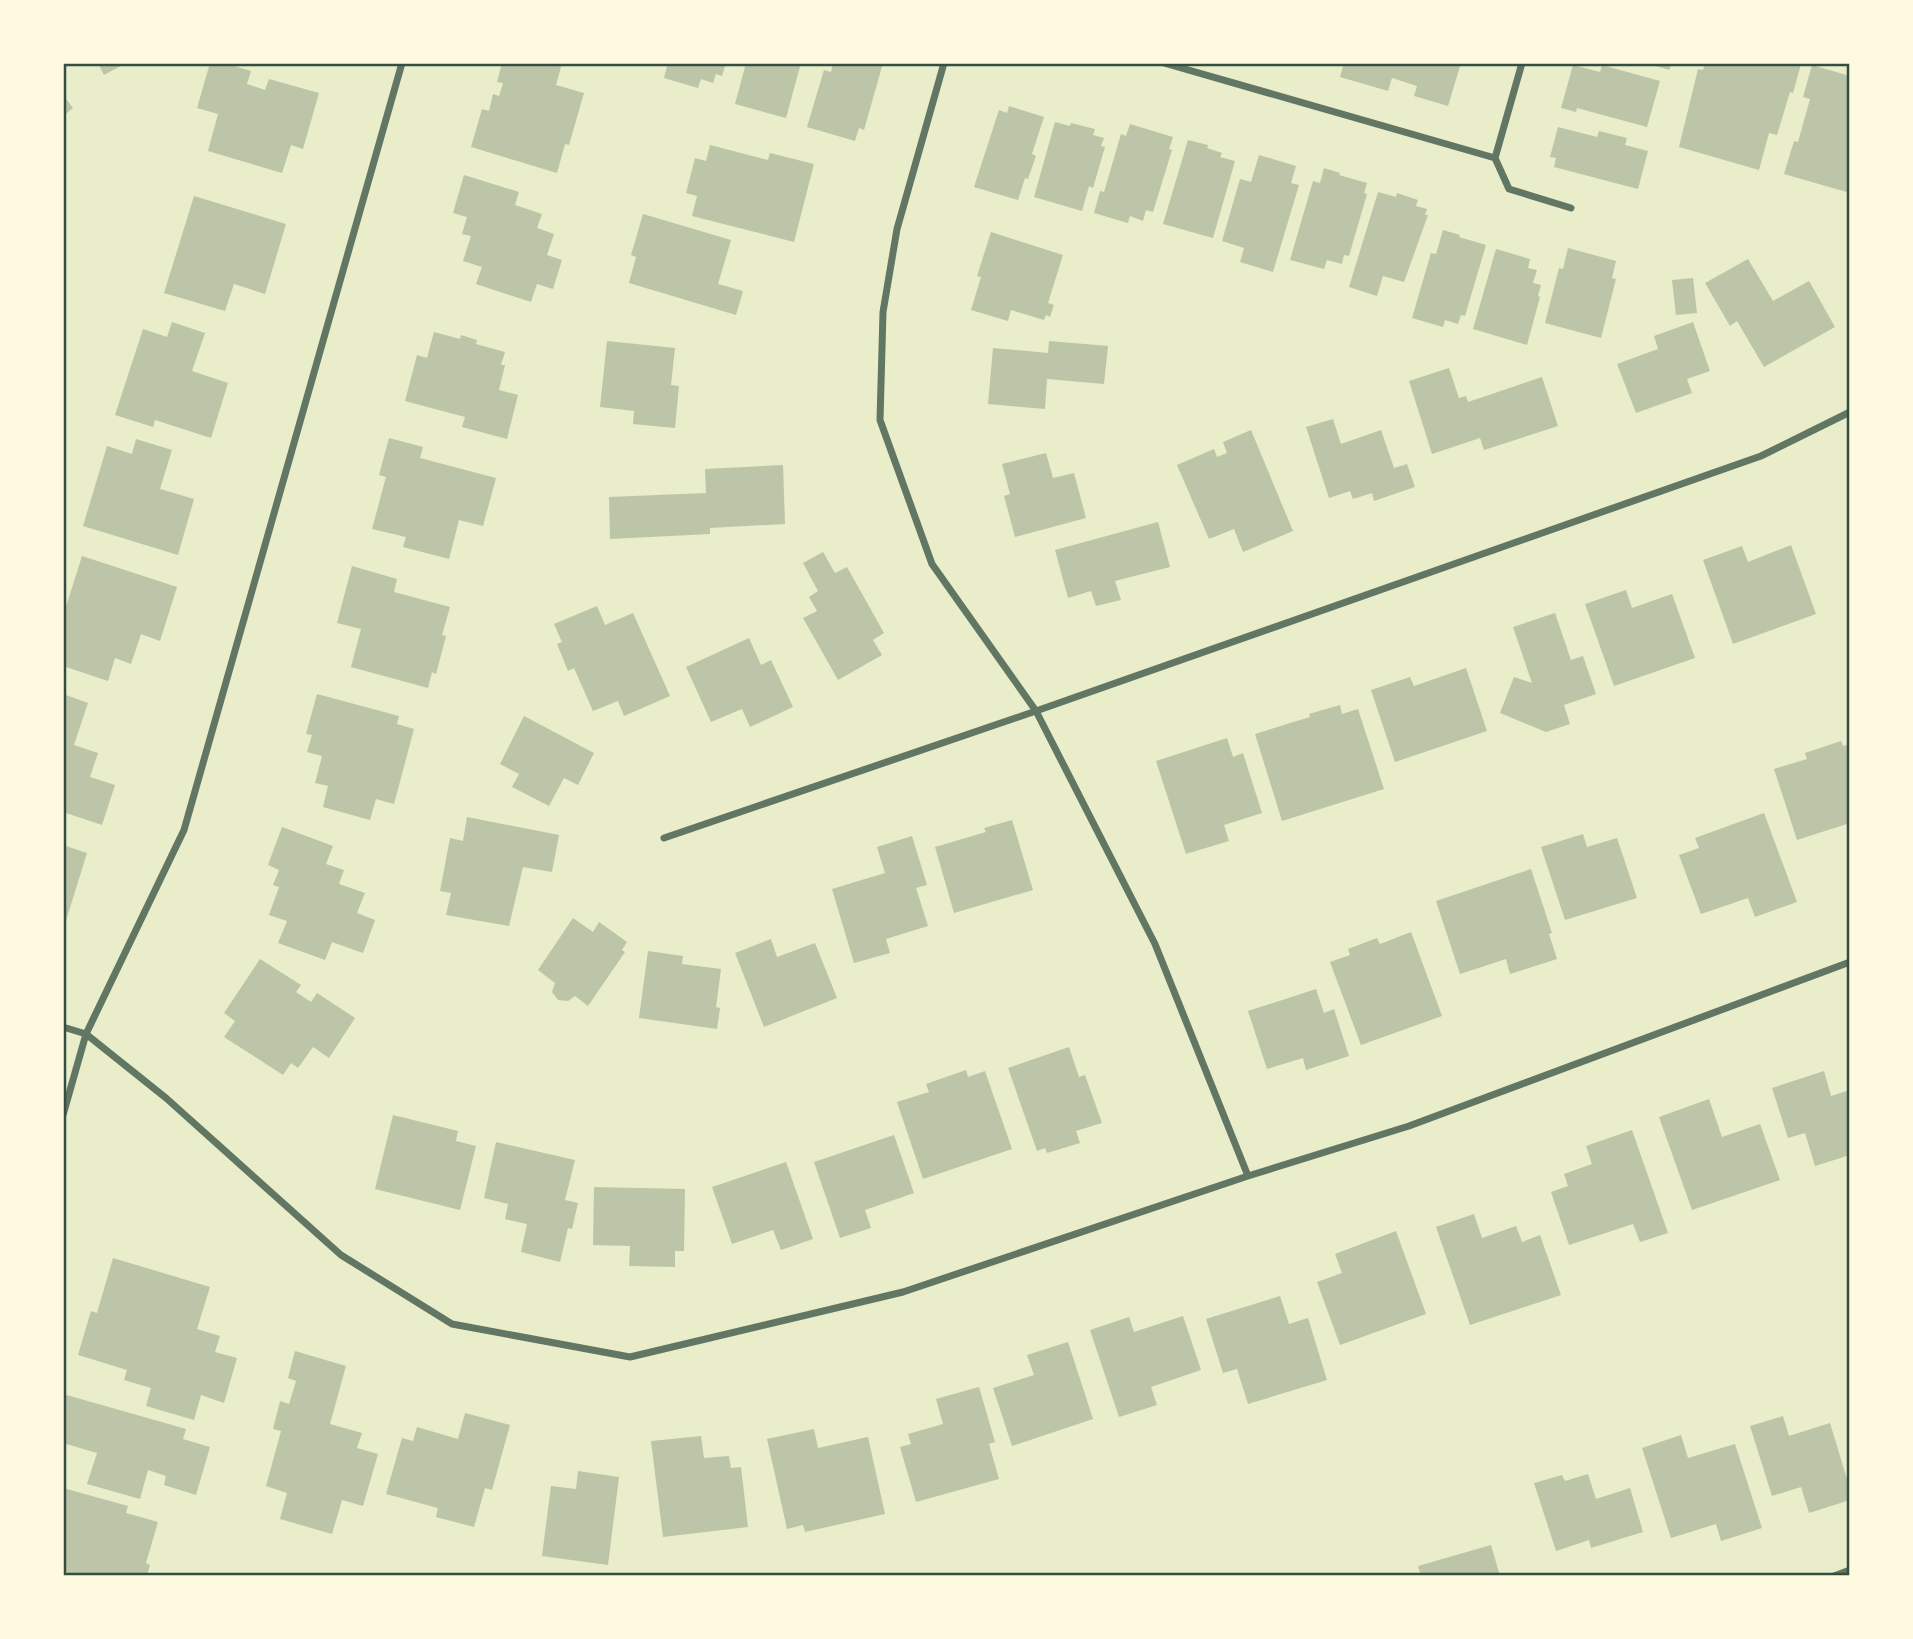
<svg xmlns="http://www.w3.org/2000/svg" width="1913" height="1639" font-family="Bitter,serif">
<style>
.building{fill:#bcc5a7}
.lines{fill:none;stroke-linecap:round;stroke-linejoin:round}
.minor{stroke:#617663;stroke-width:7}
.neatline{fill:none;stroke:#344e41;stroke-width:2.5}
</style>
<rect width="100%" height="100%" fill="#e9edc9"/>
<path class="building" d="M98,63H126L104,75Z
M210,63H224L251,71L247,84L265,90L269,79L319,93L303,149L291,145L282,173L208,151L218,114L197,108Z
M502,63H562L556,85L584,93L569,145L565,144L557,173L471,147L482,109L489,111L493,94L499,96L503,83L497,82Z
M668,63H726L722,76L716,74L713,83L701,79L698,88L664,78Z
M746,63H801L786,118L735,104Z
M833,63H883L864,130L859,128L855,141L807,127L824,70L831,72Z
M1344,63H1461L1448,106L1414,96L1417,86L1392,78L1388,91L1340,77Z
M1646,63H1672L1669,70Z
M1705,63L1801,64L1793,93L1790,92L1777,135L1769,133L1759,170L1679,147L1698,69L1703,70Z
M1573,65L1600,72L1602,65L1660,81L1647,127L1577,108L1576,112L1561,108Z
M1812,65L1850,76V193L1784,174L1794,141L1798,142L1810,99L1803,97Z
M63,95L73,108L63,116Z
M1009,106L1044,117L1032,154L1036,156L1028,179L1025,178L1018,200L974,187L999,110L1007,113Z
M1055,122L1070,126L1071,123L1095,129L1093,135L1104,138L1101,146L1105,147L1093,188L1089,186L1082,211L1034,197Z
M1130,124L1173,137L1169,149L1172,150L1153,212L1146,210L1143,221L1130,216L1128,223L1094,213L1100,191L1104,192L1121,134L1126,136Z
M1558,127L1597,137L1599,131L1627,138L1625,145L1648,151L1638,189L1554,167L1556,158L1550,157Z
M1188,140L1208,145L1207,148L1222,153L1220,157L1235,161L1213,238L1163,224Z
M710,145L768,160L770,153L814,164L794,242L692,216L697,196L686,193L695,158L706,161Z
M1259,155L1296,166L1291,183L1299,185L1273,272L1240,262L1244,248L1222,241L1240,179L1251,182Z
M1324,168L1340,173L1339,175L1367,183L1364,193L1367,194L1349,256L1344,255L1342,264L1327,260L1324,269L1290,260L1313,181L1320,183Z
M464,175L519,192L515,205L542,214L537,228L554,234L547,255L562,260L553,289L537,284L531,302L476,284L482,267L463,261L471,236L462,234L467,217L453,213Z
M1378,192L1396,197L1397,193L1418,200L1416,206L1427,209L1425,215H1428L1404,282L1383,276L1377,296L1349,287Z
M194,196L286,224L265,294L234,284L225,311L164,293Z
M643,214L731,240L718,284L743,291L736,315L629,283L636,257L631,255Z
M1443,230L1460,235L1459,237L1486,245L1465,316L1461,315L1458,324L1445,320L1443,327L1412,318L1431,253L1436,254Z
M991,232L1063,255L1048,303L1054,305L1050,317L1046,315L1044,320L1011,310L1008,321L971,310L981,277L977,276Z
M1568,248L1616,261L1612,278L1616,279L1601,338L1545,323L1559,268L1563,269Z
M1496,249L1530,259L1528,268L1537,270L1533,283L1541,285L1538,296L1540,297L1527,345L1473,329Z
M1748,259L1773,301L1809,281L1835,327L1764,367L1737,321L1730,326L1705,283Z
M1693,278L1697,313L1676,315L1672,280Z
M172,322L205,333L192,371L228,383L211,438L155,420L153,427L115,415L143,329L167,337Z
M1693,322L1710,371L1687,379L1692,393L1636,413L1617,364L1658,349L1654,336Z
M434,332L460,339L461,335L477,340L476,344L505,352L501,365H505L499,390L518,395L507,439L462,427L465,417L405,401L417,355L427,358Z
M607,341L675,348L671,385L679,386L675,428L633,424L634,411L600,407Z
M1049,341L1108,346L1104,384L1047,379L1045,409L988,404L993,348L1048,353Z
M1449,368L1459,398L1466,396L1468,402L1542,377L1558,426L1484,450L1480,438L1432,454L1409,381Z
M1333,419L1341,444L1381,430L1394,468L1407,464L1415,487L1374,501L1372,493L1353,499L1350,491L1329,498L1306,427Z
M1251,430L1293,531L1243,552L1234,529L1209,539L1177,465L1214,449L1217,457L1227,453L1223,442Z
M389,438L423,447L420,458L496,478L483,526L459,520L449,559L403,547L406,537L372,529L386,477L379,475Z
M136,439L172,450L160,489L194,499L178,555L83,526L107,446L132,454Z
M1046,453L1053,478L1074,473L1086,518L1015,537L1004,496L1010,494L1002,464Z
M783,465L785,524L710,528V534L610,539L609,497L706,493L705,469Z
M1158,522L1170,567L1115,581L1121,600L1096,606L1091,591L1068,598L1055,550Z
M1791,545L1816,614L1733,644L1703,560L1742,546L1748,562Z
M823,552L835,573L847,567L884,633L873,640L882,655L838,680L803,618L817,611L809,597L818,591L803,563Z
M82,556L177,587L160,641L141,634L131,664L115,658L108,681L63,666V616Z
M352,566L397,579L394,592L450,607L442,635L446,636L436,674L432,672L428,688L351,667L361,629L337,623Z
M1626,590L1632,608L1672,594L1695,658L1614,686L1585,604Z
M597,606L605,625L633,613L670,696L624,716L618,701L593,711L574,668L568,671L557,644L562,642L554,624Z
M1555,613L1571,660L1583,656L1596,694L1564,705L1570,724L1546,732L1500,713L1514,677L1532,683L1513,627Z
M749,638L761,665L771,660L793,707L750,727L742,709L711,722L686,667Z
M1466,668L1487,731L1395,762L1371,690L1410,677L1414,686Z
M63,694L88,703L74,745L98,753L90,777L115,785L102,825L63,812Z
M317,694L399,716L397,724L414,729L394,804L376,799L370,820L323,807L328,786L315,783L322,756L307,752L312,735L306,734Z
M1340,705L1342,714L1358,709L1384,789L1282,821L1255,734L1310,717L1309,714Z
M524,716L594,753L578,785L564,778L549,806L512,787L519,774L500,764Z
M1227,738L1233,757L1243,753L1262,813L1224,825L1229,841L1186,854L1156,761Z
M1841,741L1843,746L1850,744V823L1797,840L1774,769L1807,759L1805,753Z
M1764,813L1797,902L1755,917L1748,898L1701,914L1679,855L1699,848L1695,838Z
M467,817L559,835L552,872L523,867L509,926L446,915L451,893L440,891L450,838L463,841Z
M1012,820L1033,890L954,913L935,847L986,832L984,828Z
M282,827L333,846L326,864L344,870L339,884L365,893L357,913L375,920L363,953L332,942L325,960L278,943L287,921L269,915L279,887L273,885L279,870L268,865Z
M1583,834L1587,847L1617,838L1637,898L1565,920L1541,847Z
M912,836L927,885L916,888L928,926L886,939L890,953L854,963L832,889L885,873L877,847Z
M63,845L87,853L64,927L63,926Z
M1531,869L1552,933L1549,934L1557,959L1510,974L1506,959L1460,974L1436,901Z
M573,918L593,932L599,922L627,942L622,950L625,952L588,1006L575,996L568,1001L558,1000L552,992L555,983L538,970Z
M1411,932L1442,1016L1361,1045L1330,962L1350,955L1348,949L1377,938L1380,944Z
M771,939L777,957L815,943L837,998L764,1027L735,953Z
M648,951L683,956L682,964L721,969L716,1007L720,1008L717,1029L639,1018Z
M260,959L301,985L296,992L311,1002L317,993L355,1018L329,1058L313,1047L298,1068L291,1063L283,1075L224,1037L235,1021L224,1013Z
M1316,989L1324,1013L1334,1009L1349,1056L1306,1070L1303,1058L1267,1069L1248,1011Z
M1069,1047L1079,1077L1085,1075L1102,1123L1076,1131L1080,1143L1047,1153L1045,1148L1037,1151L1008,1068Z
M966,1070L968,1077L985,1071L1012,1149L923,1179L897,1102L929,1092L926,1084Z
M1824,1071L1831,1096L1850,1090V1155L1815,1166L1805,1133L1788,1138L1772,1088Z
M1709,1099L1722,1137L1760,1124L1780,1180L1692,1210L1659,1117Z
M393,1115L458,1131L456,1141L476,1146L460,1210L375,1189Z
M1632,1130L1668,1233L1640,1242L1633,1224L1569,1245L1551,1192L1568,1186L1564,1174L1592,1164L1586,1146Z
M894,1135L914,1193L865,1210L871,1228L840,1238L814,1162Z
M496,1142L575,1160L565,1200L578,1203L572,1229L568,1228L560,1262L521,1252L527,1224L505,1219L508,1204L484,1198Z
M786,1162L813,1239L781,1250L773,1230L732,1244L712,1187Z
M594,1187L685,1189L684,1251H675V1267L629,1266L630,1246L593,1245Z
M1474,1214L1482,1238L1516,1226L1522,1242L1540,1235L1561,1295L1470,1325L1436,1227Z
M1396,1231L1426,1314L1340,1345L1317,1282L1342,1273L1335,1254Z
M113,1258L210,1287L197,1329L220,1336L215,1352L237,1358L224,1403L201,1395L194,1420L146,1406L151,1388L124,1380L127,1370L78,1355L91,1311L97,1313Z
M1280,1296L1289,1324L1308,1318L1327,1380L1248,1404L1237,1369L1223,1373L1206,1319Z
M1183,1316L1201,1370L1151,1387L1157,1405L1119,1417L1090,1330L1129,1317L1134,1332Z
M1068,1342L1093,1419L1012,1446L993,1388L1034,1375L1027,1355Z
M295,1351L346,1366L330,1424L362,1433L357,1448L378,1454L363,1506L342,1500L332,1534L280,1519L287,1493L266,1486L281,1431L273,1429L280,1401L289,1404L296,1381L288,1378Z
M979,1387L995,1442L989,1444L999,1479L916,1502L900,1447L911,1444L908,1434L943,1424L936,1399Z
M63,1394L186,1429L183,1439L210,1447L196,1495L164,1485L166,1476L148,1470L140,1499L87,1484L97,1453L63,1443Z
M465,1413L510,1425L492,1490L485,1488L474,1527L436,1517L438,1508L386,1494L402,1438L413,1441L417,1427L458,1439Z
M1783,1416L1789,1436L1830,1423L1850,1489V1500L1809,1513L1801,1487L1772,1496L1750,1426Z
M814,1429L818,1448L868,1437L885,1514L805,1532L803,1525L787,1529L767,1439Z
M1681,1435L1688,1458L1735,1444L1762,1528L1721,1541L1716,1524L1671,1538L1642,1448Z
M701,1436L704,1458L729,1456L731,1468L741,1467L748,1527L663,1537L651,1441Z
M578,1471L619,1477L608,1565L542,1556L551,1486L576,1489Z
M1588,1474L1596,1499L1630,1488L1643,1532L1591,1548L1589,1540L1556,1551L1534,1483L1562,1475L1565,1481Z
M63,1488L128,1506L126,1513L158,1522L146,1563L150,1565L147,1576H65L67,1572L63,1571Z
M1491,1545L1500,1576H1421L1418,1566Z"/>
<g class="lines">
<path class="minor" d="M944,63L897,229L883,312L880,420L932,564L1036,711L1155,944L1248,1176
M1164,63L1495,158L1509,189L1571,208
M1495,158L1522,63
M664,838L1036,711L1761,456L1850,412
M63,1027L86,1034L166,1098L341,1255L452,1324L630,1357L903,1292L1248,1176L1409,1126L1850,962
M63,1115L86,1034L184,830L402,63
M1834,1576L1850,1570"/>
</g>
<rect width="1913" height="1639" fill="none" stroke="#fefae0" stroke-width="130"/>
<rect x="65" y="65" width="1783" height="1509" class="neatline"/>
</svg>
